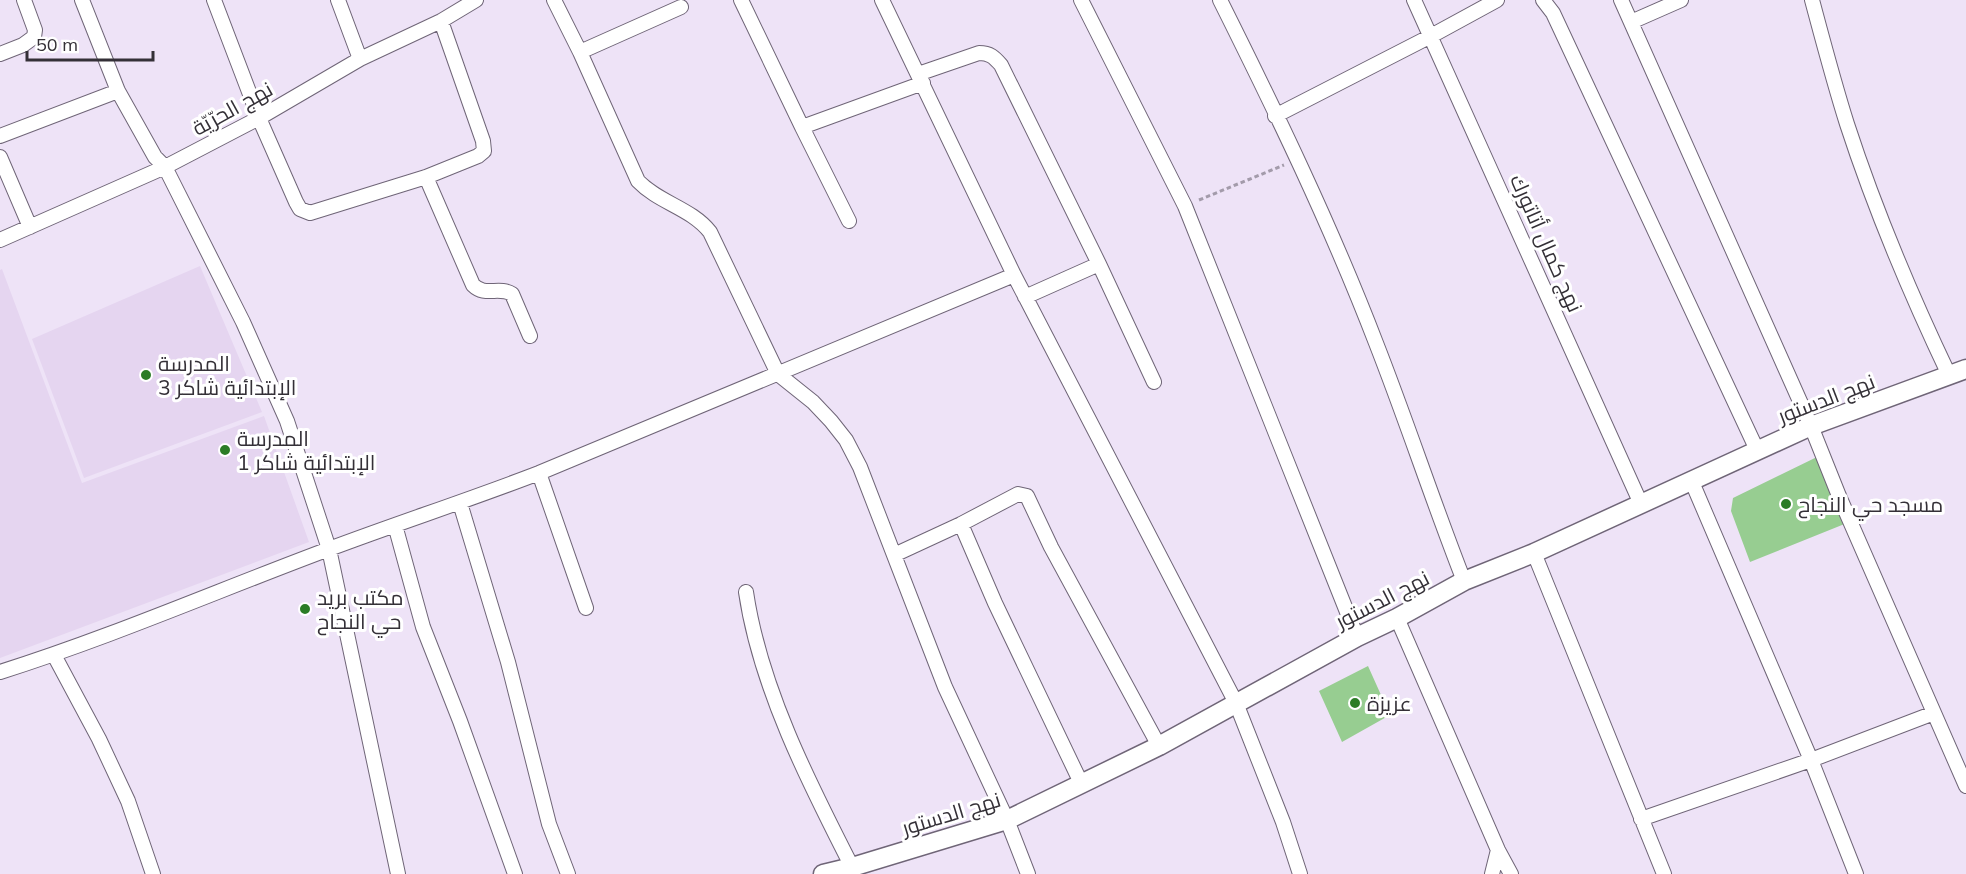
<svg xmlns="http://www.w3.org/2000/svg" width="1966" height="874" font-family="Mulish,Cairo,sans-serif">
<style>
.built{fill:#e5d5f0}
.building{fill:#97cd91}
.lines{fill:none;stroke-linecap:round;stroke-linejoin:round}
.street-casing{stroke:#6f6577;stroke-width:16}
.secondary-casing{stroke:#6f6577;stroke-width:21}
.path{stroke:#a39baa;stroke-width:3;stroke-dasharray:4.5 3;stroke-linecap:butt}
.street{stroke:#fff;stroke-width:14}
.secondary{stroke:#fff;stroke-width:18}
.poi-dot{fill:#2b7c26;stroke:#fff;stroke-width:2}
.labels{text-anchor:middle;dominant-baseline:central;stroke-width:6;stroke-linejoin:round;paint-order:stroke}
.street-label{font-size:21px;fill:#343037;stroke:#fff}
.poi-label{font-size:21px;fill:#343037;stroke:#fff;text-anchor:start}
</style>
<rect width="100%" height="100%" fill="#eee3f7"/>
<path class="built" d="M200,266L262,412L84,478L32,339Z
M2,269L82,483L264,416L309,542L0,658V270Z"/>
<path class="building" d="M1819,456L1847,523L1750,562L1731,511L1733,498Z
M1368,666L1390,715L1342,742L1319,691Z"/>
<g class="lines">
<defs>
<path id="street" d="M82,0L118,91L155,157L165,167L243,322L287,421L329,549L398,874
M214,0L259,118L296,202L300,209L310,213L426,177L478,156L484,151L483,141L441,21
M338,0L360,59
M554,0L580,52L638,181C659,203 691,208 710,232L778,374L813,402L831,421L846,440L860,467L945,687L1007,820L1028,874
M741,0L802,127
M882,0L1014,275L1236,703L1283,822L1300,874
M1081,0L1185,206L1357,637
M1220,0C1276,112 1331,226 1376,343C1407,422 1433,502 1464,581
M1414,0L1641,504
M1543,0L1553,13L1757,450
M1621,0L1811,426L1839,496L1966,786
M1812,0C1823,41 1834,83 1847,124C1875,210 1910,293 1949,375
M1631,22L1681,0
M580,52L681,7
M0,54L23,45L34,37L35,30L24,0
M918,74L979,53C990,53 994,57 1001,65L1099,264L1154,382
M1275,116L1431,36L1497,0
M0,136L118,91
M0,157L30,227
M426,177L473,285C485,297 499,286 512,294L530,336
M849,221L802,127L923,83
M0,240L165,167L259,118L360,59L441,21L476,0
M1025,297L1099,264
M539,473L586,608
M1692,482L1811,760L1856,874
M460,503L508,662L549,824L568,874
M961,524L995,603L1082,785
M395,525L423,627L460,721L515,874
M1534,553L1664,874
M894,555L961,524L1018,494L1027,496L1051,547L1159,746
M746,592C760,687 809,783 852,867
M1397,618L1498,850L1511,874
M54,655L99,739L128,801L153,874
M0,672C111,637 219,590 329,549C398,523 469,500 539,473L1014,275
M1641,819L1811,760L1934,713
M1492,874L1498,850"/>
<path id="secondary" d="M823,874L852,867L1007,820L1159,746L1357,637L1397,618L1464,581L1534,553L1811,426L1966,369"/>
</defs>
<use href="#street" class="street-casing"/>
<use href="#secondary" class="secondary-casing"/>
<path class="path" d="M1199,200L1284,165"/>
<use href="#street" class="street"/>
<use href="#secondary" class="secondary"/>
</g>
<g class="poi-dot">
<circle cx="146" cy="375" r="6"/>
<circle cx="225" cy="450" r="6"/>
<circle cx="1786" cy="504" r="6"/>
<circle cx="305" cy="609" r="6"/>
<circle cx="1355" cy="703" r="6"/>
</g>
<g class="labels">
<g class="street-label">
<text transform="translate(232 108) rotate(-29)">نهج الحرّيّة</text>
<text transform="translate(1547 243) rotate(66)">نهج كمال أتاتورك</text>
<text transform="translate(1826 398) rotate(-21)">نهج الدستور</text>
<text transform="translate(1382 599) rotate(-27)">نهج الدستور</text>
<text transform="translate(951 813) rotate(-17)">نهج الدستور</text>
</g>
<g class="poi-label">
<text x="158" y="363">المدرسة<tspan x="158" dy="24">الإبتدائية شاكر 3</tspan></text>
<text x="237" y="438">المدرسة<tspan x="237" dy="24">الإبتدائية شاكر 1</tspan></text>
<text x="1798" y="504">مسجد حي النجاح</text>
<text x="317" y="597">مكتب بريد<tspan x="317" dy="24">حي النجاح</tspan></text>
<text x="1367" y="703">عزيزة</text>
</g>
</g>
<path d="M27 51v9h126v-9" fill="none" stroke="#343037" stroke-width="3"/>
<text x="36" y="51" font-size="18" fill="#343037" stroke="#ffffff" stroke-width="4.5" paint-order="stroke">50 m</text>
</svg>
